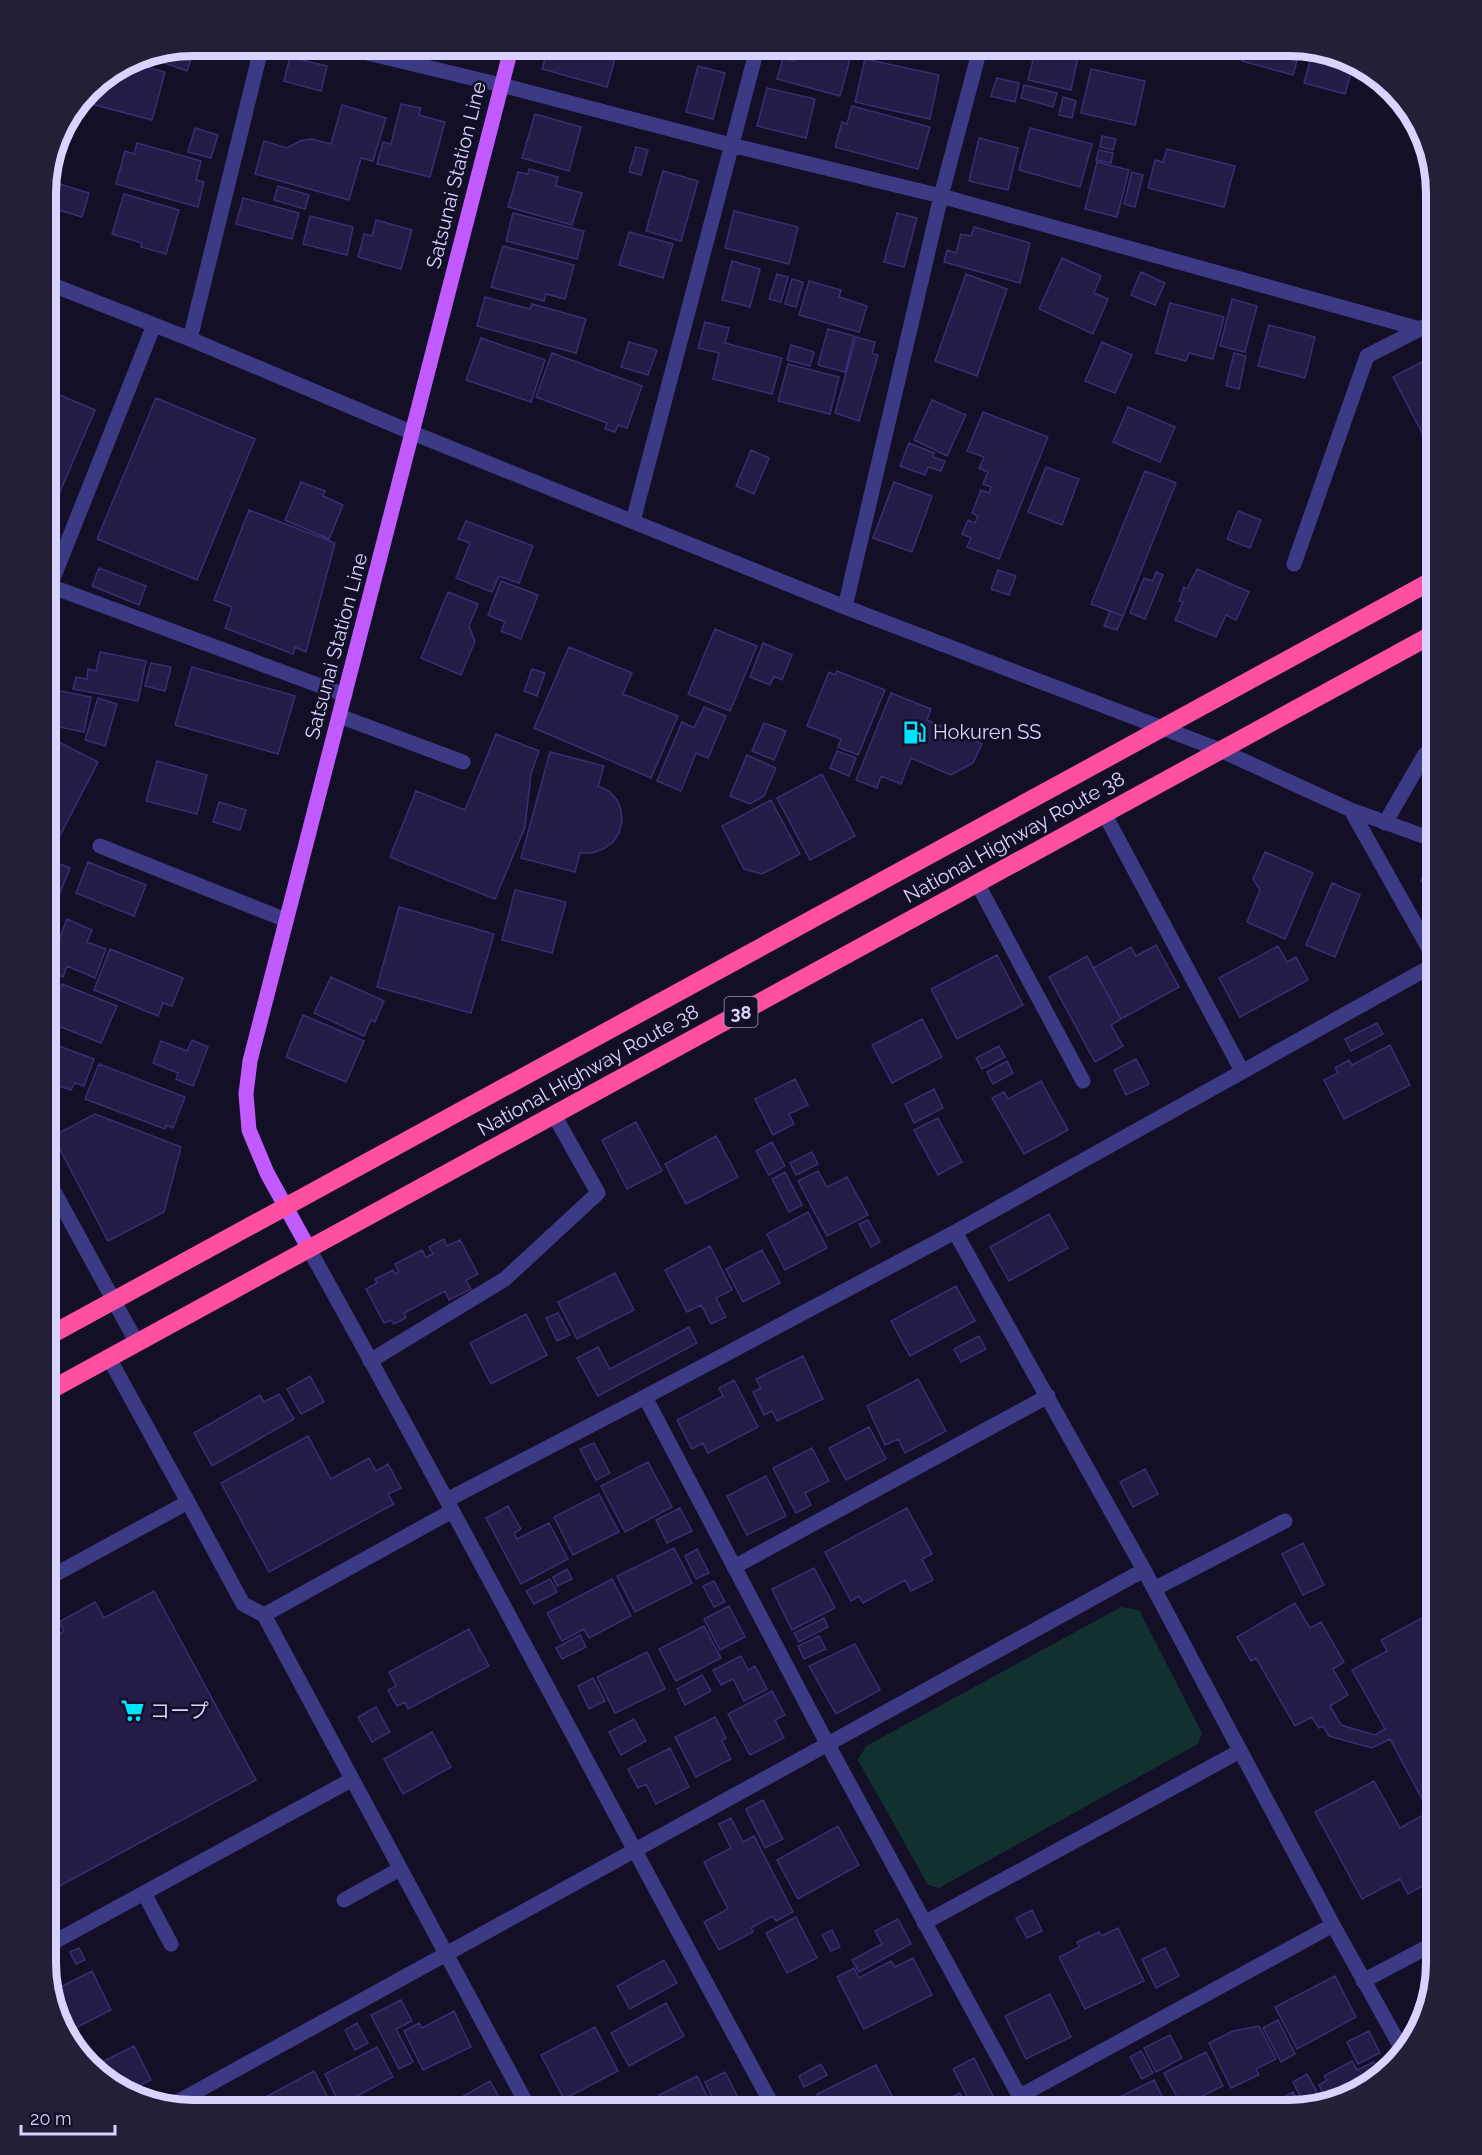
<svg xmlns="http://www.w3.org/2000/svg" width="1482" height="2155" font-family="Raleway,'Noto Sans JP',sans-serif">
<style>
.green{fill:#12302f}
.building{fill:#241b47;stroke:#3b2d73;stroke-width:1.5}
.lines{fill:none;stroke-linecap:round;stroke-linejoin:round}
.minor{stroke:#3d3a85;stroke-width:15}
.major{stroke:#c25bff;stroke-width:15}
.highway{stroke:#ff4fa3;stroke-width:18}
.labels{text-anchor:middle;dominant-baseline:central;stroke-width:5;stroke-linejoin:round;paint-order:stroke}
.shield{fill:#130f26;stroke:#9e99be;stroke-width:1.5}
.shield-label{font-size:18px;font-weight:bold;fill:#d9d4ff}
.street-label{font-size:20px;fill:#d9d4ff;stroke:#130f26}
.poi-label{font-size:20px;fill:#d9d4ff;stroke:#130f26;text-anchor:start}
.rim{fill:none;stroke:#d9d4ff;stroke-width:8}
</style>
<rect width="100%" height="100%" fill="#130f26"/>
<path class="green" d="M1121,1607L1139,1610L1202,1733L1198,1744L939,1888L928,1885L858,1760L866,1746Z"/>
<path class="building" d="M549,45H608L618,48L607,87L542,69Z
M656,45L676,46L671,58L654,53Z
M798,45H813L851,55L840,96L777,79L783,58L794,61Z
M827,45H856L854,52Z
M1175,45H1215L1213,55Z
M1246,45L1301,46L1293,75L1242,61Z
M190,46L195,47L187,71L159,61L162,51Z
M1036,48L1078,57L1071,90L1028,80Z
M1313,50L1354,62L1345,94L1304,83Z
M290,57L327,66L321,91L284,81Z
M865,59L939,75L930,119L855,102Z
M128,62L165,72L152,120L80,101L88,88Z
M698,66L725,73L713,119L686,112Z
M1091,69L1145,81L1135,125L1081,113Z
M997,78L1019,83L1015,102L991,96Z
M1024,85L1057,93L1053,107L1021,98Z
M767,88L815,99L806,138L757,126Z
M1063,97L1076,101L1072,118L1059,115Z
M401,104L421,108L419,115L445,122L430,177L377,164L383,142L391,144Z
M342,105L386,118L373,161L361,158L349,200L255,174L264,141L287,148L300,141L312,139L331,144Z
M852,106L930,127L918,169L835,147L842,122L847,124Z
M535,114L581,127L569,171L522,158Z
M195,128L218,135L211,158L188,152Z
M1030,128L1092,144L1080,187L1019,170Z
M1102,136L1116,139L1113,150L1100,147Z
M979,138L1018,148L1008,190L969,181Z
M137,143L201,161L196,180L204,182L198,207L116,184L125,151L134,154Z
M636,147L648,150L641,175L629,172Z
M1167,149L1235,166L1224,207L1148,188L1155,160L1163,162Z
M1099,150L1113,153L1111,163L1096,160Z
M1097,162L1129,170L1117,217L1085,209Z
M529,169L558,177L556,186L582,193L572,225L508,207L518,172L528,174Z
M663,171L698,181L681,241L646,231Z
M1132,172L1143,175L1135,207L1124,204Z
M56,183L89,193L82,217L49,207Z
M278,186L309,195L305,209L274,200Z
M124,194L179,210L166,254L141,247L142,243L112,234Z
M243,198L299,213L292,239L236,224Z
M734,211L798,227L789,264L725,248Z
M513,213L584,231L577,259L506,241Z
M897,213L917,218L904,267L884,262Z
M310,216L353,227L347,255L303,244Z
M376,220L412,230L401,269L358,257L364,234L372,236Z
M974,227L1030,243L1020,283L944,262L947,250L956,253L961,234L971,236Z
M629,232L673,244L663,278L619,265Z
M503,246L574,265L565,299L546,294L544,301L491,287Z
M1062,258L1101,276L1094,293L1108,299L1093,334L1039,309Z
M732,261L760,269L750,307L722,300Z
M1141,272L1165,283L1155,305L1131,295Z
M777,274L788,277L781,302L769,299Z
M966,274L1007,289L977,376L935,361Z
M792,279L803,282L796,307L785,304Z
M809,281L841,290L839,297L867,306L859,332L799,315Z
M485,297L530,309L532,304L586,319L576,353L477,326Z
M1232,299L1257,306L1245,352L1220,346Z
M1170,303L1224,317L1213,359L1189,353L1186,361L1156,353Z
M705,322L729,328L725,343L782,358L772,394L713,379L719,353L698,348Z
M1269,325L1315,337L1305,378L1258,366Z
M828,329L854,336L845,372L818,365Z
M856,337L875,342L872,354L878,355L859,421L835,413Z
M481,338L545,360L531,402L466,380Z
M629,342L657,350L648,375L621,367Z
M1102,342L1132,355L1115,393L1085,381Z
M791,345L814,352L810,366L787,360Z
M552,353L642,386L627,428L618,425L615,432L605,429L607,423L536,397Z
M1234,353L1246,356L1239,389L1226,386Z
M1437,354V442L1429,446L1393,377Z
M788,364L839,377L830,414L778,401Z
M48,390L95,410L45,527V396Z
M156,398L255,439L197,580L97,539Z
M932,400L966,415L947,456L914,440Z
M1128,407L1175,427L1160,462L1113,442Z
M983,412L1048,437L999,559L967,547L971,538L962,534L968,520L975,523L978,516L972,513L981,490L989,493L991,487L983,484L988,472L979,468L984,457L967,451Z
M909,443L934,453L933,457L945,461L941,471L928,467L925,475L900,466Z
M751,450L769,458L754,494L736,486Z
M1046,467L1079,479L1062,525L1028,512Z
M1145,471L1176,483L1123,616L1091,604Z
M301,482L325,491L323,496L343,505L329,539L285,520Z
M894,482L932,496L912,552L873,538Z
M249,510L335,543L306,652L295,647L293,654L225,628L232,607L214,600Z
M1238,511L1261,520L1250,548L1227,539Z
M466,521L533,546L519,583L499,576L492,592L456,578L470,543L458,539Z
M99,568L146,586L139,605L92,586Z
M1197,569L1249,592L1236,620L1226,615L1216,637L1175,620L1183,602L1179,601L1184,587L1187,589Z
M998,570L1016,576L1009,595L991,589Z
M1156,572L1163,575L1145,619L1130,613L1144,578L1153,581Z
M501,581L538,595L521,639L501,631L505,622L488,615Z
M448,592L478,604L469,626L475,641L461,675L421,658Z
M1110,611L1123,616L1117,630L1104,626Z
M715,629L757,646L730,711L688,694Z
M763,643L792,655L782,680L774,676L770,685L750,677Z
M569,647L632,673L623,694L678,716L651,778L534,728Z
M100,652L146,661L138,701L73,689L76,677L87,679L88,669L96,671Z
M151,663L171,667L165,691L145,686Z
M192,667L295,696L278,754L175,725Z
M532,669L545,673L537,696L524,691Z
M837,671L885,690L858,755L838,747L841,739L807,726L829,672L835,675Z
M45,688L91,697L84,732L45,724Z
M891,693L931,709L927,720L982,744L973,763L951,775L911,758L901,784L881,776L877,788L856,780Z
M98,698L117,704L105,746L85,740Z
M704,707L726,716L708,758L696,753L681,791L657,781L682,722L694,728Z
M764,723L786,731L774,760L752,751Z
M496,734L539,751L531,774L525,827L495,899L390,857L416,791L465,810Z
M53,739L98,762L53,849L45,845V754Z
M837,751L856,758L849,776L830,768Z
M550,752L604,766L598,786L609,791L617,800L621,810L622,822L619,833L612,843L603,849L592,853H580L575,872L521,858Z
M747,755L776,768L764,796L750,804L730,796Z
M157,761L207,775L197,814L146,801Z
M822,774L855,836L810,860L777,798Z
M1435,782L1437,783V812L1424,807Z
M771,800L800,854L762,874L744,869L722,826Z
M219,802L246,810L240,830L213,822Z
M1265,852L1313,873L1285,939L1247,922L1260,890L1253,879Z
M1432,856L1437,859V888L1421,881Z
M45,858L70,868L45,930Z
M88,862L146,885L134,916L76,893Z
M1332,883L1360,895L1335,957L1306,945Z
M515,890L566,902L552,953L502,940Z
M399,907L494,934L471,1013L377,987Z
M67,919L92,930L87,942L106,949L95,978L67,966L63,977L47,971Z
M1156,945L1179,987L1121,1019L1093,968L1131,947L1136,956Z
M1278,946L1287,962L1296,957L1308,980L1240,1017L1219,978Z
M110,949L183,978L172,1006L163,1003L158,1016L94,990Z
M997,955L1023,1005L957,1039L931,989Z
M1087,956L1121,1019L1111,1025L1123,1046L1095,1062L1049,977Z
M331,977L384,1001L375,1022L371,1020L364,1036L314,1013Z
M62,984L117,1006L101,1043L46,1021Z
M303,1015L364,1041L346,1082L286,1057Z
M922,1019L942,1057L892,1083L872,1045Z
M1377,1023L1383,1034L1351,1051L1345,1039Z
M192,1040L208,1047L193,1086L176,1079L178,1073L153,1063L161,1041L187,1051Z
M45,1041L94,1059L84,1086L75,1083L71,1090L45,1081Z
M1390,1045L1410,1085L1344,1119L1324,1080L1338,1073L1335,1068L1349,1060L1352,1065Z
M999,1046L1005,1057L982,1069L976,1058Z
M1136,1059L1149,1084L1126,1095L1114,1070Z
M1007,1061L1013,1073L993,1084L987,1072Z
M99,1064L185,1097L173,1128L166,1125L165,1129L85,1099Z
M795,1079L808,1105L789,1114L794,1124L773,1135L755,1099Z
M1041,1081L1068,1130L1024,1154L992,1098L1004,1092L1008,1099Z
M934,1089L943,1108L914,1123L905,1104Z
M95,1114L181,1147L164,1212L108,1241L53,1136Z
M938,1118L962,1162L938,1175L914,1130Z
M636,1122L662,1171L627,1189L602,1140Z
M716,1136L738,1177L686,1204L665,1164Z
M772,1142L785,1166L769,1175L756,1151Z
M812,1152L818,1164L796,1175L790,1163Z
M818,1171L827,1187L847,1177L868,1215L827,1236L798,1181Z
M785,1172L802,1205L789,1212L772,1179Z
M808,1212L827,1248L785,1270L767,1234Z
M1049,1214L1068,1248L1009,1281L990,1247Z
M868,1220L880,1242L871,1247L859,1224Z
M444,1239L447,1246L460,1240L478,1274L466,1280L471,1289L449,1300L445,1291L404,1313L406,1318L394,1324L391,1320L384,1323L366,1289L377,1283L375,1279L393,1270L395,1274L399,1272L395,1264L422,1250L426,1257L433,1254L429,1247Z
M710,1246L732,1290L716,1298L726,1317L711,1324L701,1305L687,1312L665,1270Z
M762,1250L780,1283L743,1302L726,1269Z
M615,1273L634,1310L577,1339L558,1302Z
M956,1286L975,1321L910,1356L891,1321Z
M558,1313L570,1335L557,1341L546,1318Z
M526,1314L547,1355L491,1384L470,1343Z
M689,1327L697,1343L598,1396L577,1358L598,1347L610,1369Z
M979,1336L986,1349L961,1362L954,1349Z
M803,1356L823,1399L777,1421L772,1411L764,1415L753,1392L761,1388L756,1379Z
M310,1376L324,1402L301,1414L287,1389Z
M918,1379L946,1431L905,1453L898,1439L885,1445L867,1406Z
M734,1380L758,1427L708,1453L703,1443L692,1449L677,1420L723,1396L719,1388Z
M279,1394L294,1419L212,1466L194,1433L260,1395L264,1402Z
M869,1427L886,1459L846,1480L829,1448Z
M308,1436L331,1479L369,1458L376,1471L388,1464L401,1488L388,1494L394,1504L269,1572L221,1483Z
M594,1443L610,1473L596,1480L580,1449Z
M812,1448L829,1481L805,1493L811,1505L796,1513L773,1468Z
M648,1462L672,1507L625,1532L601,1486Z
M1145,1469L1158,1494L1133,1507L1120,1482Z
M766,1476L786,1516L747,1535L727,1496Z
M599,1494L619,1532L573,1555L554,1517Z
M508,1506L521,1529L514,1533L517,1539L549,1523L568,1559L521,1584L486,1518Z
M680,1508L692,1531L667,1543L656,1520Z
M907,1508L932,1554L922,1559L933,1580L911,1591L905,1580L863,1603L859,1596L851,1601L825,1552Z
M1303,1543L1324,1585L1303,1595L1282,1554Z
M674,1548L692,1583L635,1612L617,1576Z
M697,1549L709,1573L696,1579L685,1556Z
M814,1568L835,1608L792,1630L772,1589Z
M567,1569L572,1579L557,1586L553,1577Z
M550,1579L557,1592L534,1604L526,1591Z
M612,1579L631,1616L589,1638L584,1629L562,1641L547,1613Z
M714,1581L725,1602L714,1607L703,1586Z
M154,1591L256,1780L45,1894V1642L64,1631L59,1622L95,1602L104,1618Z
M1295,1603L1310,1628L1321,1622L1344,1662L1333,1669L1348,1695L1330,1706L1341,1725L1375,1735L1385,1729L1352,1670L1387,1651L1381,1640L1437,1610V1828L1435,1825L1427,1830L1437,1848V1878L1408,1894L1400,1879L1362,1899L1315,1812L1374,1781L1400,1828L1429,1812L1390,1739L1372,1748L1329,1736L1323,1726L1319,1728L1312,1717L1295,1726L1256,1658L1251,1661L1237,1637Z
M729,1606L745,1637L720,1650L704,1619Z
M824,1618L828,1627L799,1642L794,1633Z
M704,1626L721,1658L676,1681L659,1649Z
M469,1629L489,1666L408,1709L405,1702L397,1706L388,1690L396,1686L389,1672Z
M580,1635L586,1647L562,1659L556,1648Z
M819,1636L826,1649L804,1659L798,1646Z
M855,1644L880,1690L836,1714L809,1666Z
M647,1652L665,1689L615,1713L597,1677Z
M741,1656L748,1670L755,1666L767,1689L744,1701L733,1679L721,1685L713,1670Z
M702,1675L711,1691L685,1705L677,1689Z
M593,1678L605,1701L589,1709L578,1686Z
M772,1691L785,1715L775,1720L784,1738L750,1755L728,1714Z
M376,1707L390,1732L372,1742L358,1717Z
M715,1717L726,1738L722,1741L731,1759L696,1777L675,1737Z
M634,1719L646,1741L621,1755L609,1732Z
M432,1732L451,1767L403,1794L384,1759Z
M670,1748L689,1787L656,1804L646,1784L638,1788L628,1769Z
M763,1800L783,1839L765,1848L746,1809Z
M731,1818L743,1842L754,1836L793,1912L776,1921L773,1916L751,1928L753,1932L719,1950L704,1922L728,1909L704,1862L731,1848L719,1824Z
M838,1826L859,1865L798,1899L777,1860Z
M1032,1910L1042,1931L1027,1938L1016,1918Z
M796,1917L817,1958L787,1973L766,1933Z
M898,1919L911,1944L859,1972L852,1960L882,1944L875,1931Z
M1118,1928L1144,1981L1085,2009L1059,1957L1079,1947L1077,1942L1099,1932L1101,1936Z
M832,1930L840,1947L831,1951L822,1935Z
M79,1948L85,1960L76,1964L70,1952Z
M1165,1948L1179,1976L1156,1988L1142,1959Z
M913,1958L932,1995L864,2029L837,1977L854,1968L859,1978L891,1961L895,1967Z
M664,1960L677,1983L630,2009L617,1986Z
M92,1971L111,2010L64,2034L53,1991Z
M1335,1976L1356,2017L1297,2049L1275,2007Z
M1050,1994L1071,2037L1026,2059L1005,2016Z
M401,2000L412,2021L396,2029L413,2062L399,2069L371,2015Z
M666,2003L684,2036L629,2066L611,2033Z
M454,2011L471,2047L423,2070L404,2031L419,2023L422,2028Z
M1278,2020L1295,2054L1281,2062L1263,2028Z
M357,2023L368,2043L355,2050L345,2030Z
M1259,2026L1276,2059L1256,2069L1259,2075L1231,2088L1209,2043L1233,2031Z
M595,2027L618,2071L564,2099L541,2055Z
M1369,2031L1380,2053L1358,2064L1347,2042Z
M1170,2035L1182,2058L1156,2072L1144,2048Z
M134,2046L151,2080L126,2092L119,2090L94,2066Z
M377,2047L393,2077L340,2105L325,2074Z
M1141,2051L1153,2073L1142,2079L1130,2057Z
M1206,2052L1223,2086L1182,2106L1164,2073Z
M974,2058L1000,2110H974L953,2069Z
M1352,2061L1357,2070L1374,2062L1380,2074L1363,2090L1327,2100L1319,2085L1327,2080L1324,2076Z
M821,2064L827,2075L804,2087L799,2076Z
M876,2065L894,2100L873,2110H825L817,2094Z
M314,2071L334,2109L251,2110L249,2106Z
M725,2072L743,2107L738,2110H718L705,2082Z
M1307,2074L1322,2101L1305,2106L1293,2082Z
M697,2076L714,2110H653L651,2106L662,2100L659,2095Z
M1154,2080L1169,2110H1116L1111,2101Z
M490,2081L506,2110H443L442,2108Z
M1293,2092L1301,2107L1290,2110H1259Z
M960,2093L969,2110H926Z
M1104,2101L1109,2110H1087Z"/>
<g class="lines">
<path class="minor" d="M334,45L501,85L731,145L941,196L1420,329L1437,319
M45,282L190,339L413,433L845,607L1220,750L1351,810L1437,963
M154,325L50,586L345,695
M190,339L262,45
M633,521L758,45
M1294,564L1367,356L1420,329
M845,607L941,196L981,45
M339,716L463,762
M1351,810L1437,841
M1104,813L1242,1071
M1385,823L1425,754L1437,745
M100,846L286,920
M977,883L1083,1081
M45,1175L137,1343
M955,1232L1144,1570L1333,1925L1403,2051
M309,1249C468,1534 619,1824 775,2110
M370,1361L505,1279L598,1193L554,1115
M645,1397L828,1745L1027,2110
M447,1500L645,1397L955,1232L1437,963
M188,1502L243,1604L264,1615
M452,1511L264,1615L530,2110
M734,1567L1048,1396
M45,1580L188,1502L109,1358
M1154,1589L1285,1521
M144,1893L171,1944
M344,1900L400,1869
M924,1923L1240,1751
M1430,1946L1437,1959
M45,1947L351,1780
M1363,1981L1437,1942
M1020,2096L1333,1925
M170,2106L1144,1570"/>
<path class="major" d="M309,1249L267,1173L249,1130L246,1094L250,1061L512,45"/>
<path class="highway" d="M45,1338L1437,578
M45,1393L1437,632"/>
</g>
<defs>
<symbol id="fuel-bare" viewBox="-9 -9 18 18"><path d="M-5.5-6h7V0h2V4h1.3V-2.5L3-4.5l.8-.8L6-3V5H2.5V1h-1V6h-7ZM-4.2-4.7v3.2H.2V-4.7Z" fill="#00e5ff" stroke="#130f26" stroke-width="2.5" paint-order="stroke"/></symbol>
<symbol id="supermarket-bare" viewBox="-9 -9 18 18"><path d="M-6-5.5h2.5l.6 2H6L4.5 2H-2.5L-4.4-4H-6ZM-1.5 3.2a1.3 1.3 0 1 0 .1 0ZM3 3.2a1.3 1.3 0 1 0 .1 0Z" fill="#00e5ff" stroke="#130f26" stroke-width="2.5" paint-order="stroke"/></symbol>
</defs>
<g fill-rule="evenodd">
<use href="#fuel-bare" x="898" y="716" width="33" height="33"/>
<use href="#supermarket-bare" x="116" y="1694" width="33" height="33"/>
</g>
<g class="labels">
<rect class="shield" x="724.5" y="997" width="33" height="30" rx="4.5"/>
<g class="shield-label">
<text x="741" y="1012">38</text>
</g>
<g class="street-label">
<text transform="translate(456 175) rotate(-76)">Satsunai Station Line</text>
<text transform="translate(336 646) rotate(-75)">Satsunai Station Line</text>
<text transform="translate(1014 837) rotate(-29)">National Highway Route 38</text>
<text transform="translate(588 1070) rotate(-29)">National Highway Route 38</text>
</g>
<g class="poi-label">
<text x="933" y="732">Hokuren SS</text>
<text x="150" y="1711">コープ</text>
</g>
</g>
<path d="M0 0H1482V2155H0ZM193 56H1289A137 137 0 0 1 1426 193V1963A137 137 0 0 1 1289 2100H193A137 137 0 0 1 56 1963V193A137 137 0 0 1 193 56Z" fill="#231f37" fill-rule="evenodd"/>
<path class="rim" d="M193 56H1289A137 137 0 0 1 1426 193V1963A137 137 0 0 1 1289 2100H193A137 137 0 0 1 56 1963V193A137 137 0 0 1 193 56Z"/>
<path d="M21 2125v9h94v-9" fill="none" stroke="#d9d4ff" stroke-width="3"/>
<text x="30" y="2125" font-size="18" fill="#d9d4ff" stroke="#130f26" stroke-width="4.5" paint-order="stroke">20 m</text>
</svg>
